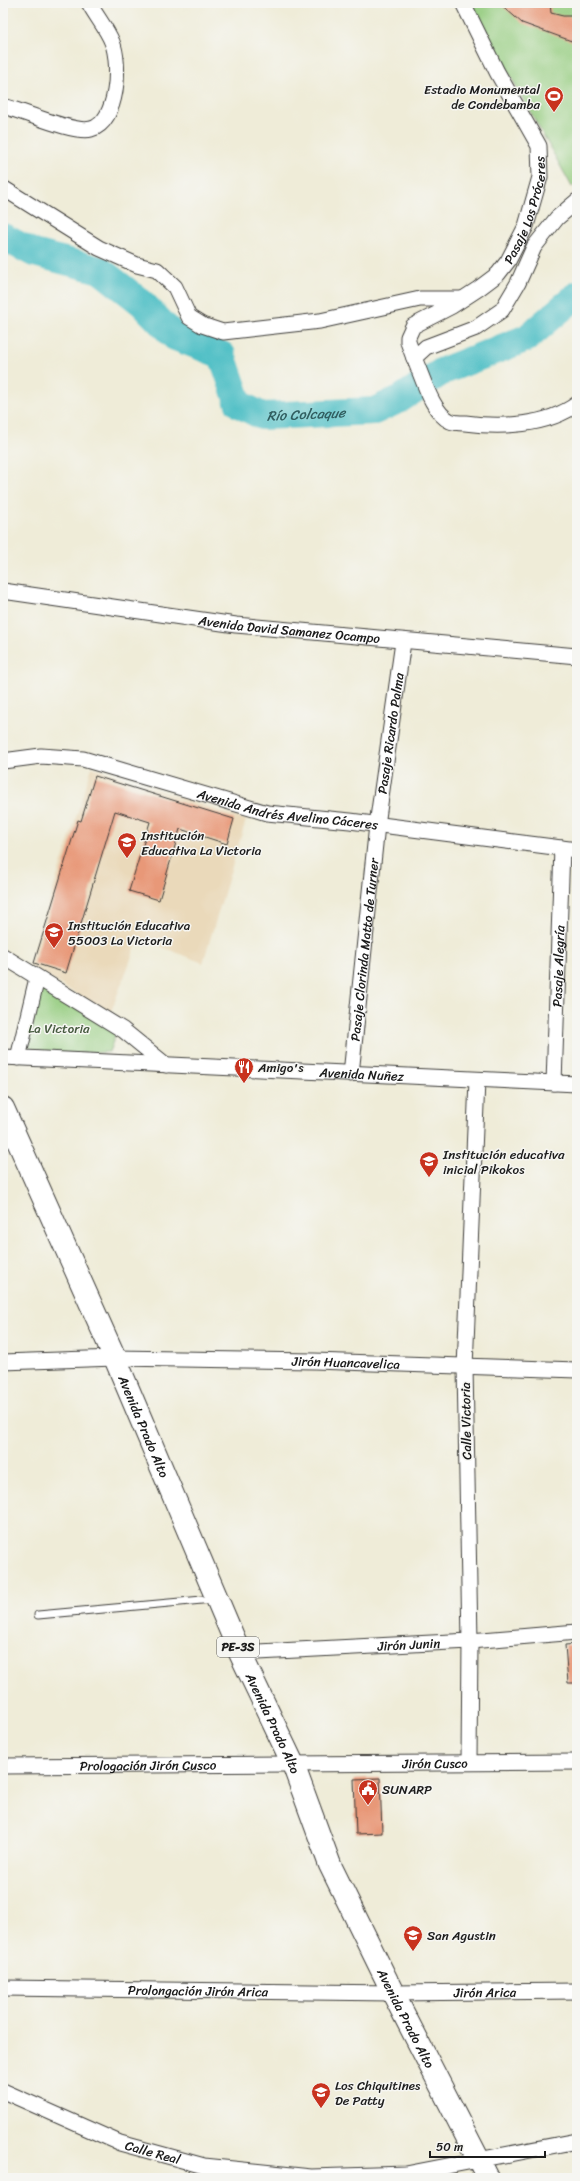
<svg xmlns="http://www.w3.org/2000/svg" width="580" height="2181" font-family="Sriracha,sans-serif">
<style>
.built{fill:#ead9ba}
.green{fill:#94cc7f;stroke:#58744e}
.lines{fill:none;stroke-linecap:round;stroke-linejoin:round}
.river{stroke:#51c0c6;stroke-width:28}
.building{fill:#e89878}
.service-casing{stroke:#3c3b38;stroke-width:9}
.minor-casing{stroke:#3c3b38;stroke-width:17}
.trunk-casing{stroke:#3c3b38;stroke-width:24}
.service{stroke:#fff;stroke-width:7}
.minor{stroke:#fff;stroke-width:15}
.trunk{stroke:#fff;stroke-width:22}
.labels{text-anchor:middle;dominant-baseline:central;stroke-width:3;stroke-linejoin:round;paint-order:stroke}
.shield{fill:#f6f6f2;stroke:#5d5d5c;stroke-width:1}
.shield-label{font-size:12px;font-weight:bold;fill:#1c1c1c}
.poi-label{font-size:13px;fill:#1c1c1c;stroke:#f6f6f2;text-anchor:start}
.street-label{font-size:13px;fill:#1c1c1c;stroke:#f6f6f2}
.park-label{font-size:13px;fill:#465a3f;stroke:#f6f6f2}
.water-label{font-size:14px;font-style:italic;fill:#315e60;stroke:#f6f6f2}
</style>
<rect width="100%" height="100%" fill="#f6f6f2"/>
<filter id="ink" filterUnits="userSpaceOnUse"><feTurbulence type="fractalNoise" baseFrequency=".025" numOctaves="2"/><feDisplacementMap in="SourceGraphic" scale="8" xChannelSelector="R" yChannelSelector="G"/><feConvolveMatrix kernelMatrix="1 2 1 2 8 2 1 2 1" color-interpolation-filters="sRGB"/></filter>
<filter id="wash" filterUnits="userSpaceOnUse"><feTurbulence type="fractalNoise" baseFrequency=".012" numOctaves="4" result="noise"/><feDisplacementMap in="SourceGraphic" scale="16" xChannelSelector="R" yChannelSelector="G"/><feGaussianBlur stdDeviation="0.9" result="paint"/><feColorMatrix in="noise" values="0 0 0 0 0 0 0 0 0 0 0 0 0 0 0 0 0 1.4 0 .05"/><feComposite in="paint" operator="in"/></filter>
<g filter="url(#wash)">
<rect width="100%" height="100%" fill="#efecd8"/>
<path class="built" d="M92,767L246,820L203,963L139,938L110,1014L29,966Z"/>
<path class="green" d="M470,3H577V183L572,187Z
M41,986L116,1033L109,1052L26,1055Z"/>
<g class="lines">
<path class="river" id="s1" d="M3,237L34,253L100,270L142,303L175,337L222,355L239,404L262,416L374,411L400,399L443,371L527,338L577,295"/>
</g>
<g id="blocks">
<path class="building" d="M499,3H550L551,13L563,16H577V43L522,23Z
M95,776L234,819L227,844L180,829L159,900L129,891L150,822L115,811L66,973L34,963L78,820L81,821Z
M577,1644V1683H568L565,1645Z
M380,1778L382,1833L356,1834L354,1779Z"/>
</g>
</g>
<g filter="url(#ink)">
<use href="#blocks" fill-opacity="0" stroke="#3c3b38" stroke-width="1"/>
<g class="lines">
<defs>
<path id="service" d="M38,1615L213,1599"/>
<g id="minor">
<path d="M3,106C23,111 74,134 91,129C118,122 121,63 112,42C107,29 96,16 89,3"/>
<path d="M3,188L99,248L137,265L157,270L175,287L189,317L202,325L223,332L320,321L420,299H462"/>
<path d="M577,201L557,218L534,247L518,283L502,310L476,328L426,347L414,358C422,375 432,413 450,421C454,423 460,423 465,423C501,428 547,426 577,404"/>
<path id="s2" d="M414,358L408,342V337L413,326L452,306L478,289L498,274L508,261L526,226L540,177L539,146L497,72L463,3"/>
<path id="s3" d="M3,591L236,625L577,656"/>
<path id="s4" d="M3,761L41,756L83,759L267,813L350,821L577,850"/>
<path d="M3,956L123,1030L166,1065"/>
<path id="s5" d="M3,1057L577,1084"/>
<path d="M18,1058L37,978"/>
<path id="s6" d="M351,1074L377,825L403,642"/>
<path id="s7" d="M554,1083L562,848"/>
<path id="s8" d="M3,1362L115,1358L314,1361L577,1370"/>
<path id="s9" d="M240,1653L470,1641L577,1632"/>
<path d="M469,1762L470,1641L465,1367L477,1081"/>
<path id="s10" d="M3,1766L577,1762"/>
<path id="s11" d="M3,1988L393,1993L577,1991"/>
<path id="s12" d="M3,2091L120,2143L204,2166L311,2177L406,2174L577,2141"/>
</g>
<g id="trunk">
<path id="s13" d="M3,1108L115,1358L240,1653L293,1764L330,1865L393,1993L488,2178"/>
</g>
</defs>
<use href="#service" class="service-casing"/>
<use href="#minor" class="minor-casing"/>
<use href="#trunk" class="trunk-casing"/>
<use href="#service" class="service"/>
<use href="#minor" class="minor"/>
<use href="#trunk" class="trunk"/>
</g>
</g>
<defs>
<symbol id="stadium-pin" viewBox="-11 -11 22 30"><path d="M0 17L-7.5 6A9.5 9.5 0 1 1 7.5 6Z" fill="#c8321e" stroke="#f6f6f2"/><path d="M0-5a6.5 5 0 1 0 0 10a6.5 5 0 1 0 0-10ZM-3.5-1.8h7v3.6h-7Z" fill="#fff"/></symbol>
<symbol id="school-pin" viewBox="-11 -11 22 30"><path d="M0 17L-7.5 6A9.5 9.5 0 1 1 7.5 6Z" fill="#c8321e" stroke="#f6f6f2"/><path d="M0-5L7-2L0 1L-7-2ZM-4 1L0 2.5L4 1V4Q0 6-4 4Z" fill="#fff"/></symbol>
<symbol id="restaurant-pin" viewBox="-11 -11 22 30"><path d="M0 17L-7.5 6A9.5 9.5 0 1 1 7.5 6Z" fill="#c8321e" stroke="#f6f6f2"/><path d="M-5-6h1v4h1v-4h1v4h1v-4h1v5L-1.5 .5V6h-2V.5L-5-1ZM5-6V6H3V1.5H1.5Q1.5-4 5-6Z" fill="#fff"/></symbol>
<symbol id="civic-pin" viewBox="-11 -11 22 30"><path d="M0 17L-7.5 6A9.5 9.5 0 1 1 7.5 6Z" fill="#c8321e" stroke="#f6f6f2"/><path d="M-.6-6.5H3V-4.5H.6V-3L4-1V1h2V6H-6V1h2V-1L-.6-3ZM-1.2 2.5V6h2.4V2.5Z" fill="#fff"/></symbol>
</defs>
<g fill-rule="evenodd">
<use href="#stadium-pin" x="543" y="85" width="22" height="30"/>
<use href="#school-pin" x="116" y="831" width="22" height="30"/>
<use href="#school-pin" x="43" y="921" width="22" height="30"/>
<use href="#restaurant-pin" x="233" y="1056" width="22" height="30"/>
<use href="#school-pin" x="418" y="1150" width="22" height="30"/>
<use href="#civic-pin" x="357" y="1778" width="22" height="30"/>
<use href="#school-pin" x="402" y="1924" width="22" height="30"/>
<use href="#school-pin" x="310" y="2081" width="22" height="30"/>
</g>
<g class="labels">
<rect class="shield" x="217" y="1637" width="42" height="20" rx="3"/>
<g class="shield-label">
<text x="238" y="1647">PE-3S</text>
</g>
<g class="poi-label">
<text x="540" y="89" text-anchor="end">Estadio Monumental<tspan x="540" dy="15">de Condebamba</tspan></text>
<text x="141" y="835">Institución<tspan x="141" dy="15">Educativa La Victoria</tspan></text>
<text x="68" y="925">Institución Educativa<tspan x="68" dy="15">55003 La Victoria</tspan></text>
<text x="258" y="1067">Amigo's</text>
<text x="443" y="1154">Institución educativa<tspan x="443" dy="15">inicial Pikokos</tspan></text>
<text x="382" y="1789">SUNARP</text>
<text x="427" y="1935">San Agustin</text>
<text x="335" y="2085">Los Chiquitines<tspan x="335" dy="15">De Patty</tspan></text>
</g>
<g class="street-label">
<text stroke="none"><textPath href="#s2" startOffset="205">Pasaje Los Próceres</textPath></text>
<text stroke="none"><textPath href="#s3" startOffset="289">Avenida David Samanez Ocampo</textPath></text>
<text stroke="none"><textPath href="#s6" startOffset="343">Pasaje Ricardo Palma</textPath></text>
<text stroke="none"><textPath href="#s4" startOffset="292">Avenida Andrés Avelino Cáceres</textPath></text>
<text stroke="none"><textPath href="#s6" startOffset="125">Pasaje Clorinda Matto de Turner</textPath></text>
<text stroke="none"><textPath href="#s7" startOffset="117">Pasaje Alegría</textPath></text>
<text stroke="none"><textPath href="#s5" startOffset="359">Avenida Nuñez</textPath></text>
<text stroke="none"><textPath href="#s8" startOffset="343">Jirón Huancavelica</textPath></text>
<text transform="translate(466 1421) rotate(-91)">Calle Victoria</text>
<text stroke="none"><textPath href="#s13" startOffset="348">Avenida Prado Alto</textPath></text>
<text stroke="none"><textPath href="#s9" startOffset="169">Jirón Junin</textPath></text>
<text stroke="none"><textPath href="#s13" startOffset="672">Avenida Prado Alto</textPath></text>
<text stroke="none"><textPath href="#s10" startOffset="432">Jirón Cusco</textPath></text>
<text stroke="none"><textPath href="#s10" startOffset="145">Prologación Jirón Cusco</textPath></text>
<text stroke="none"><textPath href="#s11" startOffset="195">Prolongación Jirón Arica</textPath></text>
<text stroke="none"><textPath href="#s11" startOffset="482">Jirón Arica</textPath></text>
<text stroke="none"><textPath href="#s13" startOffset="996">Avenida Prado Alto</textPath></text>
<text stroke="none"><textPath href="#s12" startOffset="162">Calle Real</textPath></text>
</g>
<g class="park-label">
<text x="59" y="1028">La Victoria</text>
</g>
<g class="water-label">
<text stroke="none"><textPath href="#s1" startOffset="376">Río Colcaque</textPath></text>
</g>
</g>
<rect width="580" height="2181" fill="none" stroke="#f6f6f2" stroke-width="16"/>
<path d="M430 2151v6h115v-6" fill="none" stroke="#1c1c1c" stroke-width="2"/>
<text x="436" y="2151" font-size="12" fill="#1c1c1c" stroke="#f6f6f2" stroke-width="3" paint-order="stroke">50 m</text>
</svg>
